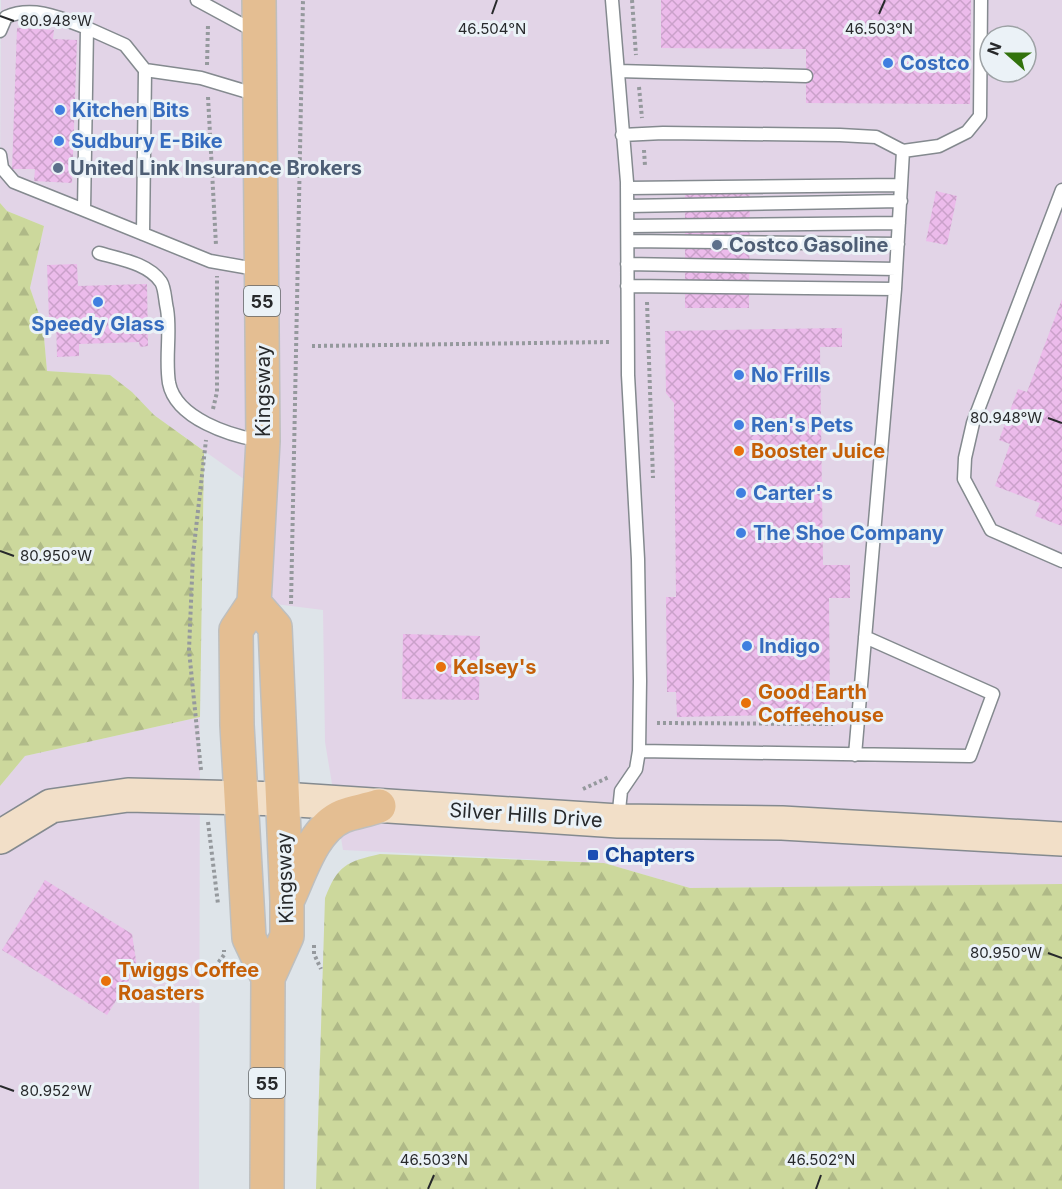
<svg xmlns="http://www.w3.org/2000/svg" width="1062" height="1189" font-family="Inter,sans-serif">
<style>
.commercial{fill:#e2d4e7;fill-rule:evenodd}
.forest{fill:url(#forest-firs)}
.building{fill:url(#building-cross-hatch)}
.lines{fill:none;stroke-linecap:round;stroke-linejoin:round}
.lane-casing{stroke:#848a8f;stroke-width:15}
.secondary-casing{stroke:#848a8f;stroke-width:36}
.primary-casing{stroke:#bebfbf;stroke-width:36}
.path{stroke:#95999d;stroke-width:4;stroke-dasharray:3 3;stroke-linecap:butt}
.lane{stroke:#fff;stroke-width:12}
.secondary{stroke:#f2dfc8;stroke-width:33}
.primary{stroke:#e4be92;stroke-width:33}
.ticks{fill:none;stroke:#27292b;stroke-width:2}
.shop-dot{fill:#3f7fe0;stroke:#ebf2f7;stroke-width:2}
.service-dot{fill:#5c6f8a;stroke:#ebf2f7;stroke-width:2}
.food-dot{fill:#e8710a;stroke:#ebf2f7;stroke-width:2}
.transit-dot{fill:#1a4fb4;stroke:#ebf2f7;stroke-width:2}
.labels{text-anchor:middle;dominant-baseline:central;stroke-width:6;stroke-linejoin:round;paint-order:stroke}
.shield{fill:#ebf2f7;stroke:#626568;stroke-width:1.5}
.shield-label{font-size:18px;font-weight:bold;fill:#27292b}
.shop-label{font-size:20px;font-weight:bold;fill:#366cbe;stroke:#ebf2f7;text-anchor:start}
.service-label{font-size:20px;font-weight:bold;fill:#4e5e75;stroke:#ebf2f7;text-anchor:start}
.street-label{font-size:20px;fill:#27292b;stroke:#ebf2f7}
.food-label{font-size:20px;font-weight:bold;fill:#c56008;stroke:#ebf2f7;text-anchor:start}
.transit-label{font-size:20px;font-weight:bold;fill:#164399;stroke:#ebf2f7;text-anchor:start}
.ticks-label{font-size:15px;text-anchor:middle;fill:#27292b;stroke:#ebf2f7;stroke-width:6;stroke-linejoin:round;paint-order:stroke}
</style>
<defs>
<pattern id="forest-firs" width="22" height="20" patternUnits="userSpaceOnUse" patternTransform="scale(1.5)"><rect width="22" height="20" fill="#ccd89c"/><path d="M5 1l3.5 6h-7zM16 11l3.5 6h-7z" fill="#afb987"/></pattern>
<pattern id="building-cross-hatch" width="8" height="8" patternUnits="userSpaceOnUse" patternTransform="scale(1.5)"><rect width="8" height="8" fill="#ecbbeb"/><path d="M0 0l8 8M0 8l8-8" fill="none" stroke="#caa1ca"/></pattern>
</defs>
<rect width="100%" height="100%" fill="#dee4e9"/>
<path class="commercial" d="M1,0H1062V888L1014,885L690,888L604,863L343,850L325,742L323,610L267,603L262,492L154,415L132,392L110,375L47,371L43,326L30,288L44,226L7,211L0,203ZM990,36H1026V72H990Z
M200,717L199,1189H0V786L25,756Z"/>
<path class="forest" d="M0,203L7,211L44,226L30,288L43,326L47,371L110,375L132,392L154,415L204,451L200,717L25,756L0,786Z
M380,854L604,863L690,888L1062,884V1189H316L325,898C338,865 346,862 380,854Z"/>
<path class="building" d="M661,0H971L970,104L806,103V49L661,48Z
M17,28L54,30L53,39L77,40L72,183L34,181L35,169H12Z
M685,182H750L749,308H685Z
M936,191L957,196L947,245L926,241Z
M77,264L78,286L147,284L148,346L140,347L139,342L79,344V356L57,357L56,318L49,319L47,265Z
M1062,299V526L1035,516L1040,503L995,486L1010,444L999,440L1018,389L1027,392Z
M842,328V347H820L823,565H850V598H829L830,714L677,717L676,692H667L666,597H676L674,403L666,393L665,331Z
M403,634L480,636L479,700L402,699Z
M45,880L132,934L137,967L107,1015L2,950Z"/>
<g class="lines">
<defs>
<path id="lane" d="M197,0L256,32
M612,0L627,182L628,375L638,559L640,681L639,751L636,769L621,791L618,820
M0,31L6,17C33,5 61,18 87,28
M145,70L201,78L258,95
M618,71L806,76
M622,135L663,133L840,135L876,137L903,151L939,146L967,132L980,116L981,0
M0,155L2,168L14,182L84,210
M627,188L901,185
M1062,190L973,423L965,458L964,479L991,530L1062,561
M628,206L901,201
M628,226L899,223
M143,234L145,70L125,45L87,28L84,210L210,261L261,270
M628,241L898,244
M99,253C119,259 148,263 161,282C165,288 165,301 167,309C171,333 165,358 169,383C176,419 231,436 262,441
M627,264L896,269
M627,286L895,289
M639,751L970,756L993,694L865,637
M855,755L895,289L903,151"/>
<path id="secondary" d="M0,837L51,806L128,795L282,799L618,821L782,823L1062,839"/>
<path id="primary" d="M259,0L263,441L254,603L236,630L237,725L249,938L268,978
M254,603L275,627L287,901V936L268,978L267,1189
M289,897C301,871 314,828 343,816C354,812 367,810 379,806"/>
</defs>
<use href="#lane" class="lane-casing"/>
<use href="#secondary" class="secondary-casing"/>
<use href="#primary" class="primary-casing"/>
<path class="path" d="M632,0L636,55
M207,65L208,25
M639,87L642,118
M208,97L216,245
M644,150L645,166
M647,302L653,478
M312,346L611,342
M213,409L217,392V276
M291,604L303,0
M657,723L833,724
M201,770L189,650L193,555L206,440
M583,789L609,777
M208,822L218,904
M314,945V954L321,969
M215,967L224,955V950"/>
<use href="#lane" class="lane"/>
<use href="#secondary" class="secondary"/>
<use href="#primary" class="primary"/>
</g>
<path class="ticks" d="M492,14L497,0M879,14L885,0M0,16L14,21M1048,418L1062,423M0,551L14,556M1048,953L1062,958M0,1086L14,1091M428,1189L434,1175M816,1189L821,1175"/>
<g class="shop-dot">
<circle cx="888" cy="63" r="6"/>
<circle cx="60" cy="110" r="6"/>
<circle cx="59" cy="141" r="6"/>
<circle cx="98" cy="302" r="6"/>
<circle cx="739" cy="375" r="6"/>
<circle cx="739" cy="425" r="6"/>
<circle cx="741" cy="493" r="6"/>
<circle cx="741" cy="533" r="6"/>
<circle cx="747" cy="646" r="6"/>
</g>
<g class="service-dot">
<circle cx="58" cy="168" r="6"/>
<circle cx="717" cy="245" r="6"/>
</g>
<g class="food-dot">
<circle cx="739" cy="451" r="6"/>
<circle cx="441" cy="667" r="6"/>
<circle cx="746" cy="703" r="6"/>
<circle cx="106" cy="981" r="6"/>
</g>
<rect class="transit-dot" x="587" y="849" width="12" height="12" rx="3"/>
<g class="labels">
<g class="shield">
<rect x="244" y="286" width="36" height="30" rx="4.5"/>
<rect x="249" y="1068" width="36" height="30" rx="4.5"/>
</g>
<g class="shield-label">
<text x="262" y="301">55</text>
<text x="267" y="1083">55</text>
</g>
<g class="shop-label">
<text x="900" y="63">Costco</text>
<text x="72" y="110">Kitchen Bits</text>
<text x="71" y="141">Sudbury E-Bike</text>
<text x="98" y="324" text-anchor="middle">Speedy Glass</text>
<text x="751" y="375">No Frills</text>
<text x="751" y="425">Ren's Pets</text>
<text x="753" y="493">Carter's</text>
<text x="753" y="533">The Shoe Company</text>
<text x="759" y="646">Indigo</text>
</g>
<g class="service-label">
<text x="70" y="168">United Link Insurance Brokers</text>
<text x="729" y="245">Costco Gasoline</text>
</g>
<g class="street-label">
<text transform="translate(263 391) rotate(-90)">Kingsway</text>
<text transform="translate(526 815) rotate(4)">Silver Hills Drive</text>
<text transform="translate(285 878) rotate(-92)">Kingsway</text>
</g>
<g class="food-label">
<text x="751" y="451">Booster Juice</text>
<text x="453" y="667">Kelsey's</text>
<text x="758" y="692">Good Earth<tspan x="758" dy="23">Coffeehouse</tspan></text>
<text x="118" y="970">Twiggs Coffee<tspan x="118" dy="23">Roasters</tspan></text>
</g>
<g class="transit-label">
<text x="605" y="855">Chapters</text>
</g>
</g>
<g class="ticks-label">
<text x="56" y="26">80.948°W</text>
<text x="492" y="34">46.504°N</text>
<text x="879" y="34">46.503°N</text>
<text x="1006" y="423">80.948°W</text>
<text x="56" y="561">80.950°W</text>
<text x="1006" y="958">80.950°W</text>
<text x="56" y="1096">80.952°W</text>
<text x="434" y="1165">46.503°N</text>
<text x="821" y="1165">46.502°N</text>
</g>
<g transform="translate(1008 54) rotate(291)"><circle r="28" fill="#ebf2f7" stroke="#9da2a5" stroke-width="1.5"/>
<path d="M0-4.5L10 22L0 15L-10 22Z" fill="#32720d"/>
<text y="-9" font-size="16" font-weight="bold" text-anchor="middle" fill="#27292b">N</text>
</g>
</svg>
